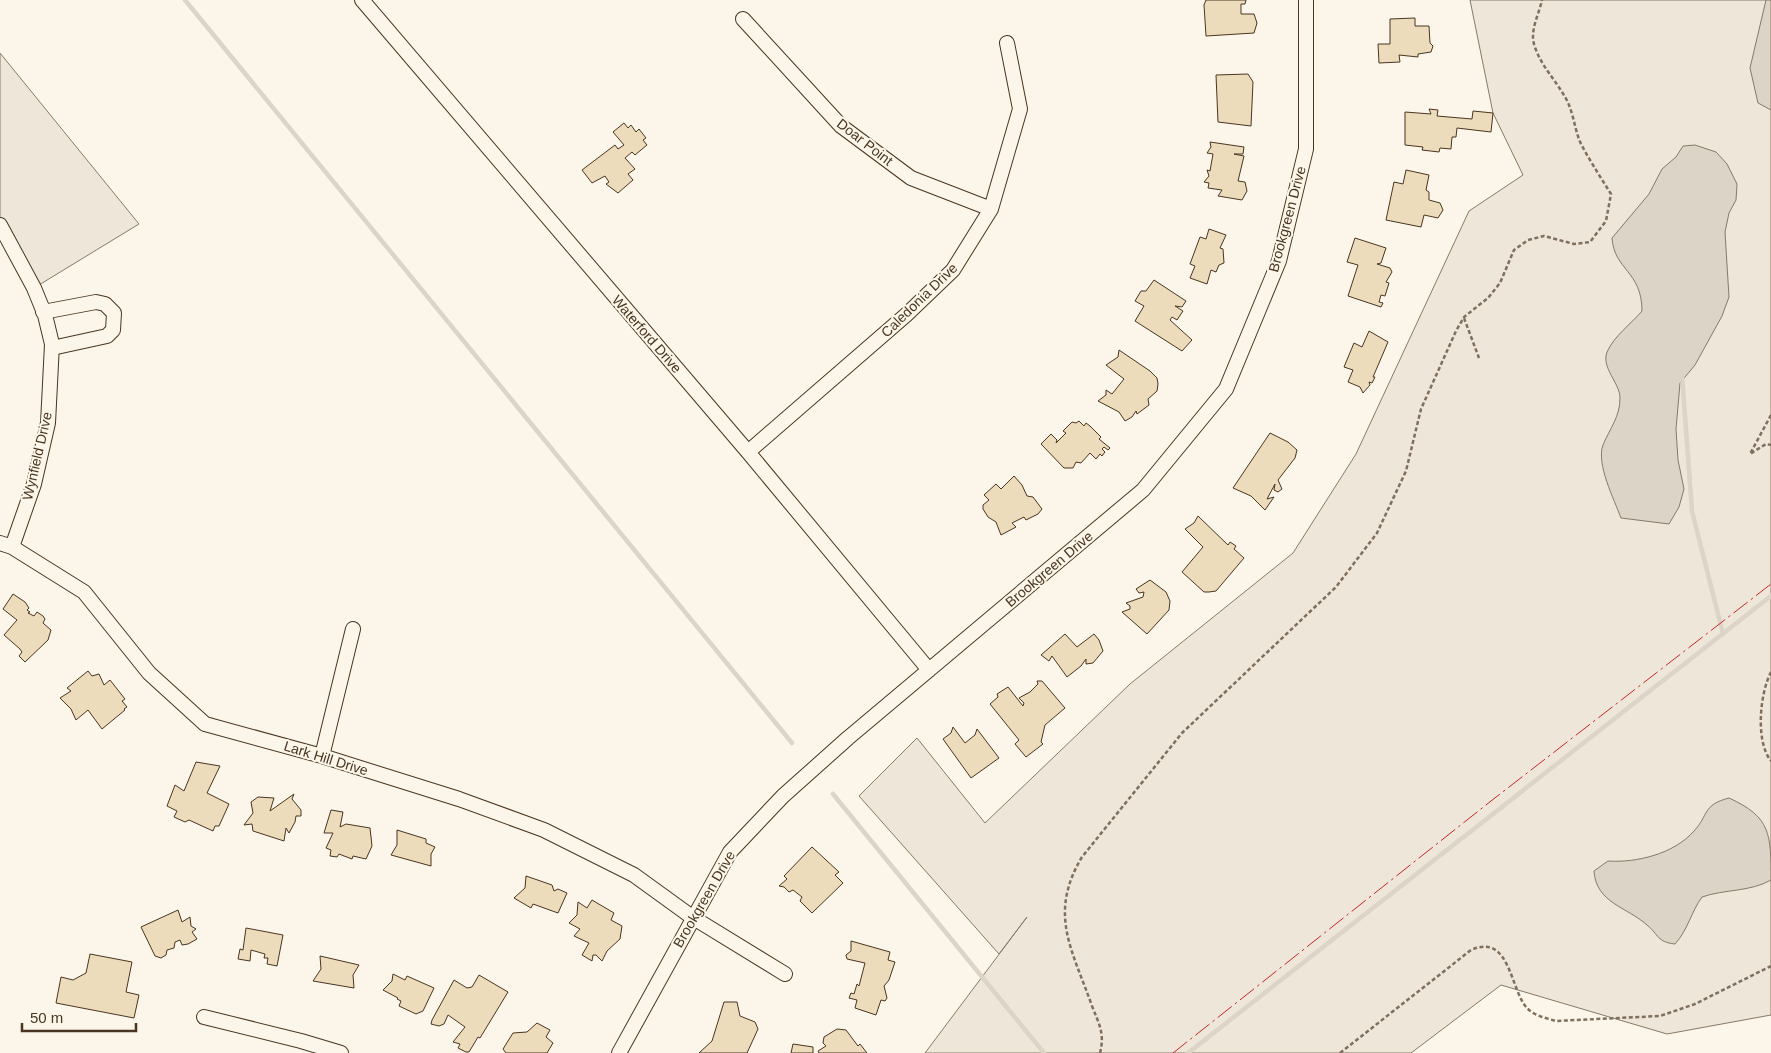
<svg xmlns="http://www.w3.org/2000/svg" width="1771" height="1053" font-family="Helvetica,sans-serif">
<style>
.green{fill:#ede6d9;stroke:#887966}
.water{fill:#dcd4c6;stroke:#887966}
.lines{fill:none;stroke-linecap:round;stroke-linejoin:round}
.stream{stroke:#dcd4c6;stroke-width:4.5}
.building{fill:#ecdcbc;stroke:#4a3520}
.minor-casing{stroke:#4a3520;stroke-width:16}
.path{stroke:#7f6f5c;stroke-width:2.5;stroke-dasharray:4 2.5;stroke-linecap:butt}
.minor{stroke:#fbf6e9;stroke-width:14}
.power{stroke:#c62828;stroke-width:1;stroke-dasharray:18 4 2.5 4;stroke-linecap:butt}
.labels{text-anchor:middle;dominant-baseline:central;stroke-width:4;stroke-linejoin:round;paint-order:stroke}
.street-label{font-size:14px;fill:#4a3520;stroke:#fbf6e9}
</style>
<rect width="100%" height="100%" fill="#fbf6e9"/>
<path class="green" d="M1470,0H1771V1015L1667,1034L1501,985L1411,1053H925L1027,917L999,954L859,796L917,738L985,823L1130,684L1293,553L1356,454L1469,211L1523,175L1493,113Z
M0,53L139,224L34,288L0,225Z"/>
<path class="water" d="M1766,0H1771V110L1758,103L1750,68Z
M1695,145L1716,152L1727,164L1737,184L1736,200L1729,213L1725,232L1729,297L1722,316L1695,365L1680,383L1676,429L1678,460L1684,489L1679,507L1669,524L1621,518C1614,499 1596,464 1603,445C1610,428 1620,417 1620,398C1620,383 1601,368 1607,352C1614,336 1631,324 1642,311C1642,271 1614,270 1612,238L1649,194L1662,169L1676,157L1683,146Z
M1729,798C1771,817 1771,834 1771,880C1750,892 1725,889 1702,897C1691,912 1688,930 1675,944C1657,942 1659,935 1647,925C1627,907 1596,903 1594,871L1608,861C1636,863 1674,854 1694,831C1709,815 1702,805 1729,798Z"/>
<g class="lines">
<path class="stream" d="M185,0L792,743
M1682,375L1692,511L1723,634
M833,794L1044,1053
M1188,1053L1771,596"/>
</g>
<path class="building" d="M1206,0H1246L1245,4H1241V14H1254L1257,23L1254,33L1206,36L1204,5Z
M1415,18V26H1429L1430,43L1433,46L1431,52L1418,54V57L1399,55L1400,62L1379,63L1378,44H1390V19Z
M1248,74L1253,82L1251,126L1218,122L1216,75Z
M1429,109L1438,110L1437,116L1472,119L1473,111L1493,113L1491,132L1457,128L1456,137H1452L1451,149L1440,148L1439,152L1422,150L1423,147L1405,145V112L1431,114Z
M624,123L628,128L631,125L636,132L639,129L646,138L643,140L647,145L635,155L632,152L625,158L635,169L628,174L633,180L618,193L606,184L609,182L605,176L592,183L582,170L615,145L618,149L624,145L613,132Z
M1210,142L1244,147L1243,154H1234L1244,156L1238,181L1245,182L1247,191L1242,200L1218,196L1222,190L1208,188L1209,183L1204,182L1209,176L1207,170L1210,171L1213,154L1207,153L1211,147Z
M1406,170L1429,175L1426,190L1429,192V200L1440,203L1443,210L1438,218L1424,215L1421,227L1386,220L1394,182L1403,184Z
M1209,229L1226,235L1220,248L1223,249L1224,263L1219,265L1216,272L1211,270L1207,284L1190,278L1195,266L1190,264L1200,237L1206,239Z
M1355,238L1386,248L1381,263L1377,264L1390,268L1392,272L1386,282L1389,283L1385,296L1381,295L1379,302L1383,303L1381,307L1348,296L1358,265L1347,262Z
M1154,280L1186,301L1182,307L1175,306L1183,311L1177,320L1172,317L1170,320L1192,340L1182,351L1135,321L1144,306L1135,301L1141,291H1146Z
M1369,331L1388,342L1373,377H1375L1372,383L1369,382L1370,385L1363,393L1360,387L1348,382L1353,370L1344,367L1354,343L1362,347Z
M1119,350L1150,371L1157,378L1158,384L1157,391L1148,399L1149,405L1137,414L1136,411L1132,417L1125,421L1119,412L1098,401L1106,395V390L1112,394L1124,379L1106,365L1118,357Z
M1079,421L1084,426L1086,423L1090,426L1101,437L1099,439L1110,448L1108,450L1104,447L1102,449L1105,452L1102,456L1100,454L1096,459L1090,453L1081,463L1076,462L1073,468H1064L1041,444L1051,434L1057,440L1056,443L1066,433L1063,431L1072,422L1076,423Z
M1270,433L1288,442L1297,450L1295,458L1278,480L1282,489L1278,492L1274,490L1275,484L1267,499L1274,497L1265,510L1251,496L1233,488Z
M1014,476L1022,485L1027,496L1033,497L1042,509L1038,514L1026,520L1024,517L1012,523L1016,527L1001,535L996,522L988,517L983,509V505L989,500L984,495L996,484L1001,489Z
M1198,516L1228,545L1230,542L1236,546L1234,549L1244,558L1216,591L1209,592H1204L1182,572L1203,547L1185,529L1194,523Z
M1150,580L1166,592L1170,601L1169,610L1147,634L1122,612L1130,609V606L1126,603L1143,597L1144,592L1139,593L1136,589Z
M13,594L25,602L29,608L27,610L30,612L28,613L34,616L37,612L43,616L45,619L43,623L51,630L48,640L25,662L19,656L22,652L20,649L4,635L17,620L3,609Z
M1065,634L1077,647L1094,634L1099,640L1103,651L1093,663L1086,664V659L1081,666L1067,677L1052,656L1049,661L1041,655Z
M88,671L92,676L99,674L104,685L110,680L125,699L122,701L127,707L124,709L125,710L102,729L88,710L76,720L71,709L60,698L71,691L67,688Z
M1037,681H1042L1065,708L1045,725L1041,742L1043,744L1026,757L1015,744L1019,740L990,704L998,697L997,694L1008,687L1023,706L1024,703L1019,698L1030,692L1038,684Z
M953,727L965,743L975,735L977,729L999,758L971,778L943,739L951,733Z
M196,762L220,766L207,793L229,804L219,826H215L213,831L189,820L185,822L174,817L177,811L167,806L175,785L184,791Z
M294,794L292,799L301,810V816H296L295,822L289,833L286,828L284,841L253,831L252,824L244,825L253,813L251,802L258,797L274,798L270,811Z
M331,810L343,812L340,827L346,824L370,828L372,846L366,859L353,856L352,859L339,854L337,857L330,856L331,850L326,848L333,833H324Z
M397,830L426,839V843L435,847L431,854V866L391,855L397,845Z
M812,847L839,872L835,875L843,883L812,913L800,901L802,897L793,890L789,892L784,887L779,886L787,879L784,876Z
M526,876L552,885L554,891L558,889L567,893L558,913L533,904L531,908L514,898L525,888Z
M592,900L614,913L611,920L622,926L620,939L607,951L602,961L596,955H593L592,961L582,955L589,943L574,936L580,929L569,923L577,915L578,902L587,908Z
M178,910L182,922L190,917L191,926L196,929L192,932L197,939L188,944L182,945L180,940L175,942L174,948L167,950L166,955L161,958L155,956L141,927Z
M246,928L283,935L277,966L267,964L268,958H264L265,954L251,950L250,961L238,959L240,949L243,950Z
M851,941L890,952L888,960L895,962L889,980L884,986L887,998L885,1001L881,1000L876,1015L855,1008L857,1000L849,998L851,993L854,994L857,984L859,986L865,963L847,959L846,955L851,951Z
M90,954L132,962L126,992L139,995L134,1018L56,1003L61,977L73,980L86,973Z
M320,956L359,965L353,975L354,988L313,981L321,969Z
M393,974L405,980L407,976L434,988L423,1011L416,1014L399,1006L401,1001L397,999L398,998L383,990L392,981Z
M479,975L508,992L480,1038L478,1037L469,1052H466L458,1048L460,1044L453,1042L465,1027L448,1015L444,1024L439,1026L431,1024L432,1020L454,980L467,988L472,987Z
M724,1002H737L740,1016L755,1022L758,1029L747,1053H699L712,1041Z
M537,1023L550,1030L546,1037L553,1043L547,1053H506L503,1049L513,1033L527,1032Z
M837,1029L846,1030L858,1046L860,1044L867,1053H819L818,1051L826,1046L823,1043L824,1037Z
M793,1044L813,1047V1053H791Z"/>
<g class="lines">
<defs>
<path id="minor" d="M362,0L748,452L929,670
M743,19L841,126L911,178L991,209
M0,225L34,288L45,315L52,344L48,423L34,484L12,547
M43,312L96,302L105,304L114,313L113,330L107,336L52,348
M748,452L906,315L953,270L991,209L1020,109L1007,43
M0,543L12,547L84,592L149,673L205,724L322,756L459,799L544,830L634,875L692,917L785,974
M322,756L353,629
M204,1017L301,1041L341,1053
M619,1053L730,852L783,796L848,738L1143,490L1226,389L1279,261L1306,149V0"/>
</defs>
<use href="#minor" class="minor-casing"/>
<path class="path" d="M1464,318L1479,358
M1771,415L1750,454L1766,444L1771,445
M1771,672C1760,693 1755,741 1771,761
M1100,1053C1105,1033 1099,1024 1092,1006C1072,949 1048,914 1082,857L1182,733L1336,587L1377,533L1406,471L1421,409L1456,331L1464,317L1488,298L1500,283L1514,250L1528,240L1544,236L1574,244L1590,242L1606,221L1611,194C1601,178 1590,161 1581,144C1574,129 1574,112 1565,97C1555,79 1540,65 1534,44C1530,30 1539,14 1542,0
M1340,1053L1471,950C1511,932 1510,992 1528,1009C1535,1016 1546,1018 1556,1021L1660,1016L1695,1004L1771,966"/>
<use href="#minor" class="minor"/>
<path class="power" d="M1173,1053L1491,801L1771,584"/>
</g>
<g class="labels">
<g class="street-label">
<text transform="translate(865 142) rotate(38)">Doar Point</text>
<text transform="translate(1287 219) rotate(-75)">Brookgreen Drive</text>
<text transform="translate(919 300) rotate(-44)">Caledonia Drive</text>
<text transform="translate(647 334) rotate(49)">Waterford Drive</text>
<text transform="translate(37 456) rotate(-77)">Wynfield Drive</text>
<text transform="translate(1049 569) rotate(-40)">Brookgreen Drive</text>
<text transform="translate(326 758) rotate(17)">Lark Hill Drive</text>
<text transform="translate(704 899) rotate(-60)">Brookgreen Drive</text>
</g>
</g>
<path d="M22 1023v8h114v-8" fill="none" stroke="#4a3520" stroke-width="2.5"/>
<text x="30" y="1023" font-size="15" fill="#4a3520" stroke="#fbf6e9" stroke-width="4" paint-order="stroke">50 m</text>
</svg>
